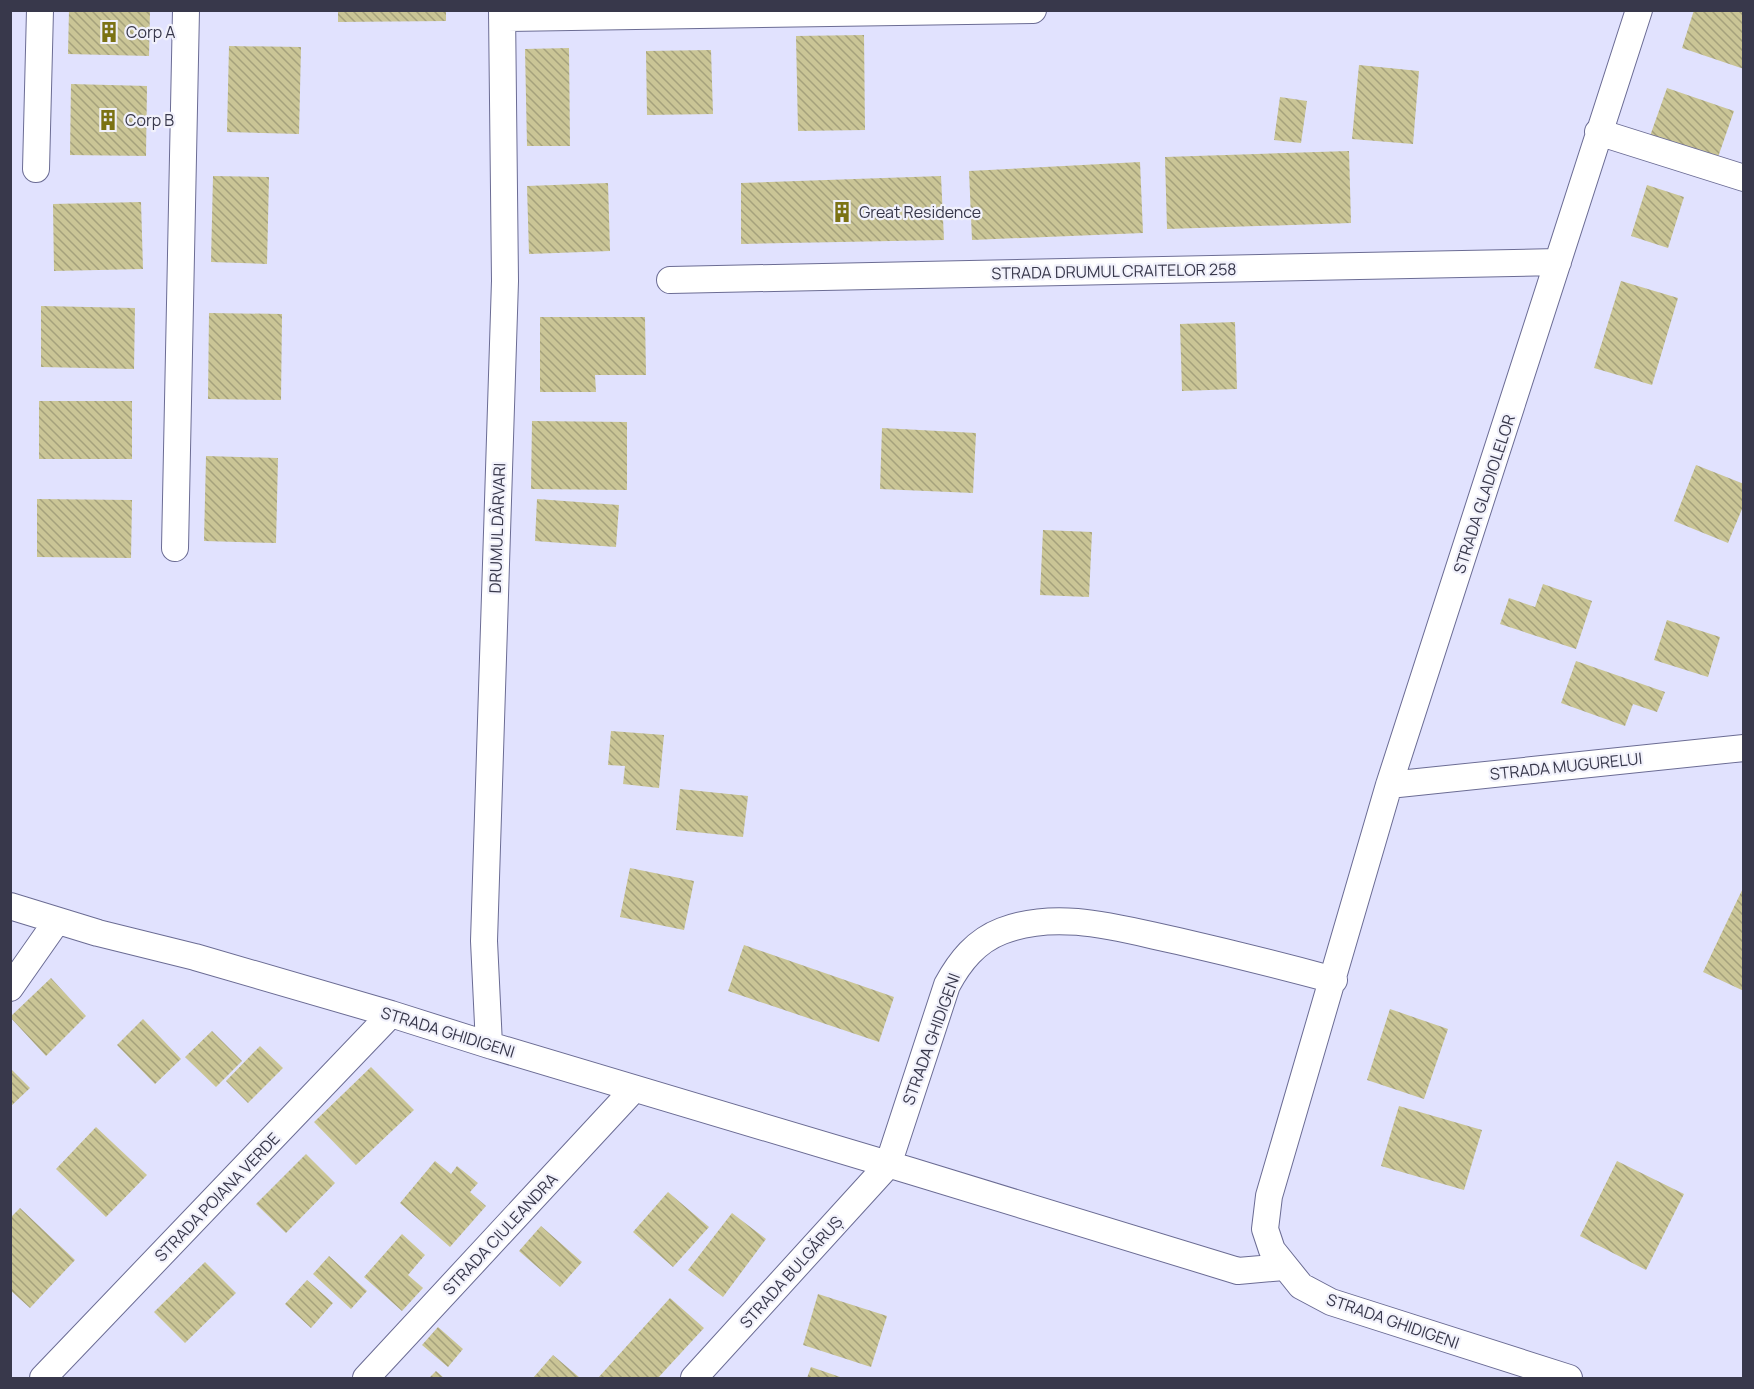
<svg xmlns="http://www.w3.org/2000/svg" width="1754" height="1389" font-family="Manrope,sans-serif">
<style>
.building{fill:url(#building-back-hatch)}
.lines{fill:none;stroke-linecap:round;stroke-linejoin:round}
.street-casing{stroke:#6b6c94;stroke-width:28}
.street{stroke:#fff;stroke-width:26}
.labels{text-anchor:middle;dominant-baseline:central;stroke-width:4.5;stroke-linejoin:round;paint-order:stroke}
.poi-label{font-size:16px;fill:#38384b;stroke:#f1f1fb;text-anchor:start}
.street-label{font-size:16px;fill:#38384b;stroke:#f1f1fb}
</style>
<defs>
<pattern id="building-back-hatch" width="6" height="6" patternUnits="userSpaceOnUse" patternTransform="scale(1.5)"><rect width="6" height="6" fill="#cac596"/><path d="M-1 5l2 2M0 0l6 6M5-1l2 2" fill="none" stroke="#a5a17c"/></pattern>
</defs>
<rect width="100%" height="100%" fill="#e1e2fe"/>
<path class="building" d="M69,10H150L149,56L68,54Z
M338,10H446V21L338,22Z
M1694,10H1744V69L1682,48Z
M864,35L865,130L798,131L796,36Z
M229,46L301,47L299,134L227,132Z
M569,48L570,146H527L525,49Z
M711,50L713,114L647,115L646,51Z
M1359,65L1419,71L1413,144L1352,139Z
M71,84L147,86L146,156L70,155Z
M1667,88L1734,111L1717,160L1650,136Z
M1280,97L1307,101L1301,143L1274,140Z
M1349,151L1351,223L1167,229L1165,157Z
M1140,162L1143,233L972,240L969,171Z
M213,176L269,177L267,264L211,262Z
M941,176L944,240L741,244V183Z
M608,183L610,251L529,254L527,186Z
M1647,185L1684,197L1668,248L1631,236Z
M141,202L143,269L54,271L53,204Z
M1621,281L1678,298L1652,385L1594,368Z
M41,306L135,308L134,369L41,367Z
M209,313L282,314L281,400L208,399Z
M540,317H645L646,375H595L596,392H540Z
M1235,322L1237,389L1182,391L1180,324Z
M39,401H132V459H39Z
M532,421L627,422V490L531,489Z
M882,428L976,433L973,493L880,489Z
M206,456L278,458L276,543L204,541Z
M1696,465L1744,484V504L1728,543L1674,521Z
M37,499L132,500L131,558L37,557Z
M537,499L619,505L616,547L535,541Z
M1043,530L1092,532L1089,597L1040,595Z
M1543,584L1592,601L1576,649L1500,624L1509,598L1535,607Z
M1667,620L1720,637L1708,677L1654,660Z
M1576,661L1665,692L1657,712L1633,704L1625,726L1561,703Z
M611,731L664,735L659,788L623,784L625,766L608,765Z
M680,789L748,796L743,837L676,830Z
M630,868L694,881L684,930L620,917Z
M1744,886V991L1703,972Z
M744,945L894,997L879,1042L728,991Z
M51,978L86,1016L46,1056L10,1017Z
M1390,1009L1448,1029L1424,1099L1367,1080Z
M143,1019L181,1059L155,1084L117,1045Z
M212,1031L242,1061L216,1087L185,1057Z
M260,1046L283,1068L248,1103L226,1081Z
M371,1067L414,1110L356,1165L314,1122Z
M10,1068L30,1088L10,1107Z
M1399,1106L1482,1130L1464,1190L1381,1166Z
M96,1127L147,1175L106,1217L56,1169Z
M306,1154L335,1183L286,1233L256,1204Z
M435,1161L451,1174L457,1166L478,1183L470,1192L486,1206L450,1247L400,1203Z
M1617,1161L1684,1194L1646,1270L1580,1236Z
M668,1192L709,1227L673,1267L633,1232Z
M20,1208L75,1260L30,1308L10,1290V1218Z
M732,1213L766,1239L723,1297L688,1270Z
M541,1226L582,1262L560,1287L519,1251Z
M402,1234L425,1255L408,1275L423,1288L402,1311L364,1277Z
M329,1256L367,1291L351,1309L313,1274Z
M205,1262L236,1293L185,1343L154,1312Z
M307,1280L333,1303L311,1328L285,1304Z
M818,1294L887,1316L871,1367L803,1345Z
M670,1298L704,1328L668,1367L658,1378H598Z
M438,1327L463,1349L448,1367L422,1345Z
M553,1355L580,1378H533Z
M811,1367L843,1378H807Z
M436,1371L444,1378H429Z"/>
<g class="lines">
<defs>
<path id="street" d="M502,18L1033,10
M1598,132L1744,178
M36,169L40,10
M670,280L1558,262
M175,548L186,10
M1389,785L1744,748
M10,906L98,933L195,957L391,1014L489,1045L911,1171L1238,1271L1284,1267
M10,988L57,921
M489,1045L484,941L505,281L502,10
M43,1378L391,1014
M366,1378L634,1089
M694,1378L888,1165L947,985C960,961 976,941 1002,931C1059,909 1121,929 1178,941C1230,953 1282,966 1334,980
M1569,1378L1331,1302L1301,1286L1272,1250L1265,1229L1269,1196L1389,785L1639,10"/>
</defs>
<use href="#street" class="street-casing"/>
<use href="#street" class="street"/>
</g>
<defs>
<symbol id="building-bare" viewBox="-9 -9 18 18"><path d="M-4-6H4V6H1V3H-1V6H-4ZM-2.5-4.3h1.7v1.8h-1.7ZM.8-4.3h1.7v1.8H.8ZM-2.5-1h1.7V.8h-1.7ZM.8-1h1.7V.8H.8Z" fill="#7b7213" stroke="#f1f1fb" stroke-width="2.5" paint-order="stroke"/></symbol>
</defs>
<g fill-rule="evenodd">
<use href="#building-bare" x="94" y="17" width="30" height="30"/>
<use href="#building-bare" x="93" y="105" width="30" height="30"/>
<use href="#building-bare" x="827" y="197" width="30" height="30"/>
</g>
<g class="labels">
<g class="poi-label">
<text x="126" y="32">Corp A</text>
<text x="125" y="120">Corp B</text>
<text x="859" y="212">Great Residence</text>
</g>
<g class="street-label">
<text transform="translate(1114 271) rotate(-1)">STRADA DRUMUL CRAITELOR 258</text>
<text transform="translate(1484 494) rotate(-72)">STRADA GLADIOLELOR</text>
<text transform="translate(497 528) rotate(-88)">DRUMUL DÂRVARI</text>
<text transform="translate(1566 766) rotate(-6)">STRADA MUGURELUI</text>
<text transform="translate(448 1032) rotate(17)">STRADA GHIDIGENI</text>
<text transform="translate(931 1039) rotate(-70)">STRADA GHIDIGENI</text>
<text transform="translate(217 1197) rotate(-46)">STRADA POIANA VERDE</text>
<text transform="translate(500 1234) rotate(-47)">STRADA CIULEANDRA</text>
<text transform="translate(791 1272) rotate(-48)">STRADA BULGĂRUȘ</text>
<text transform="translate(1393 1321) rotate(19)">STRADA GHIDIGENI</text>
</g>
</g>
<rect width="1754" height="1389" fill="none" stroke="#38384b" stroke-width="24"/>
</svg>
